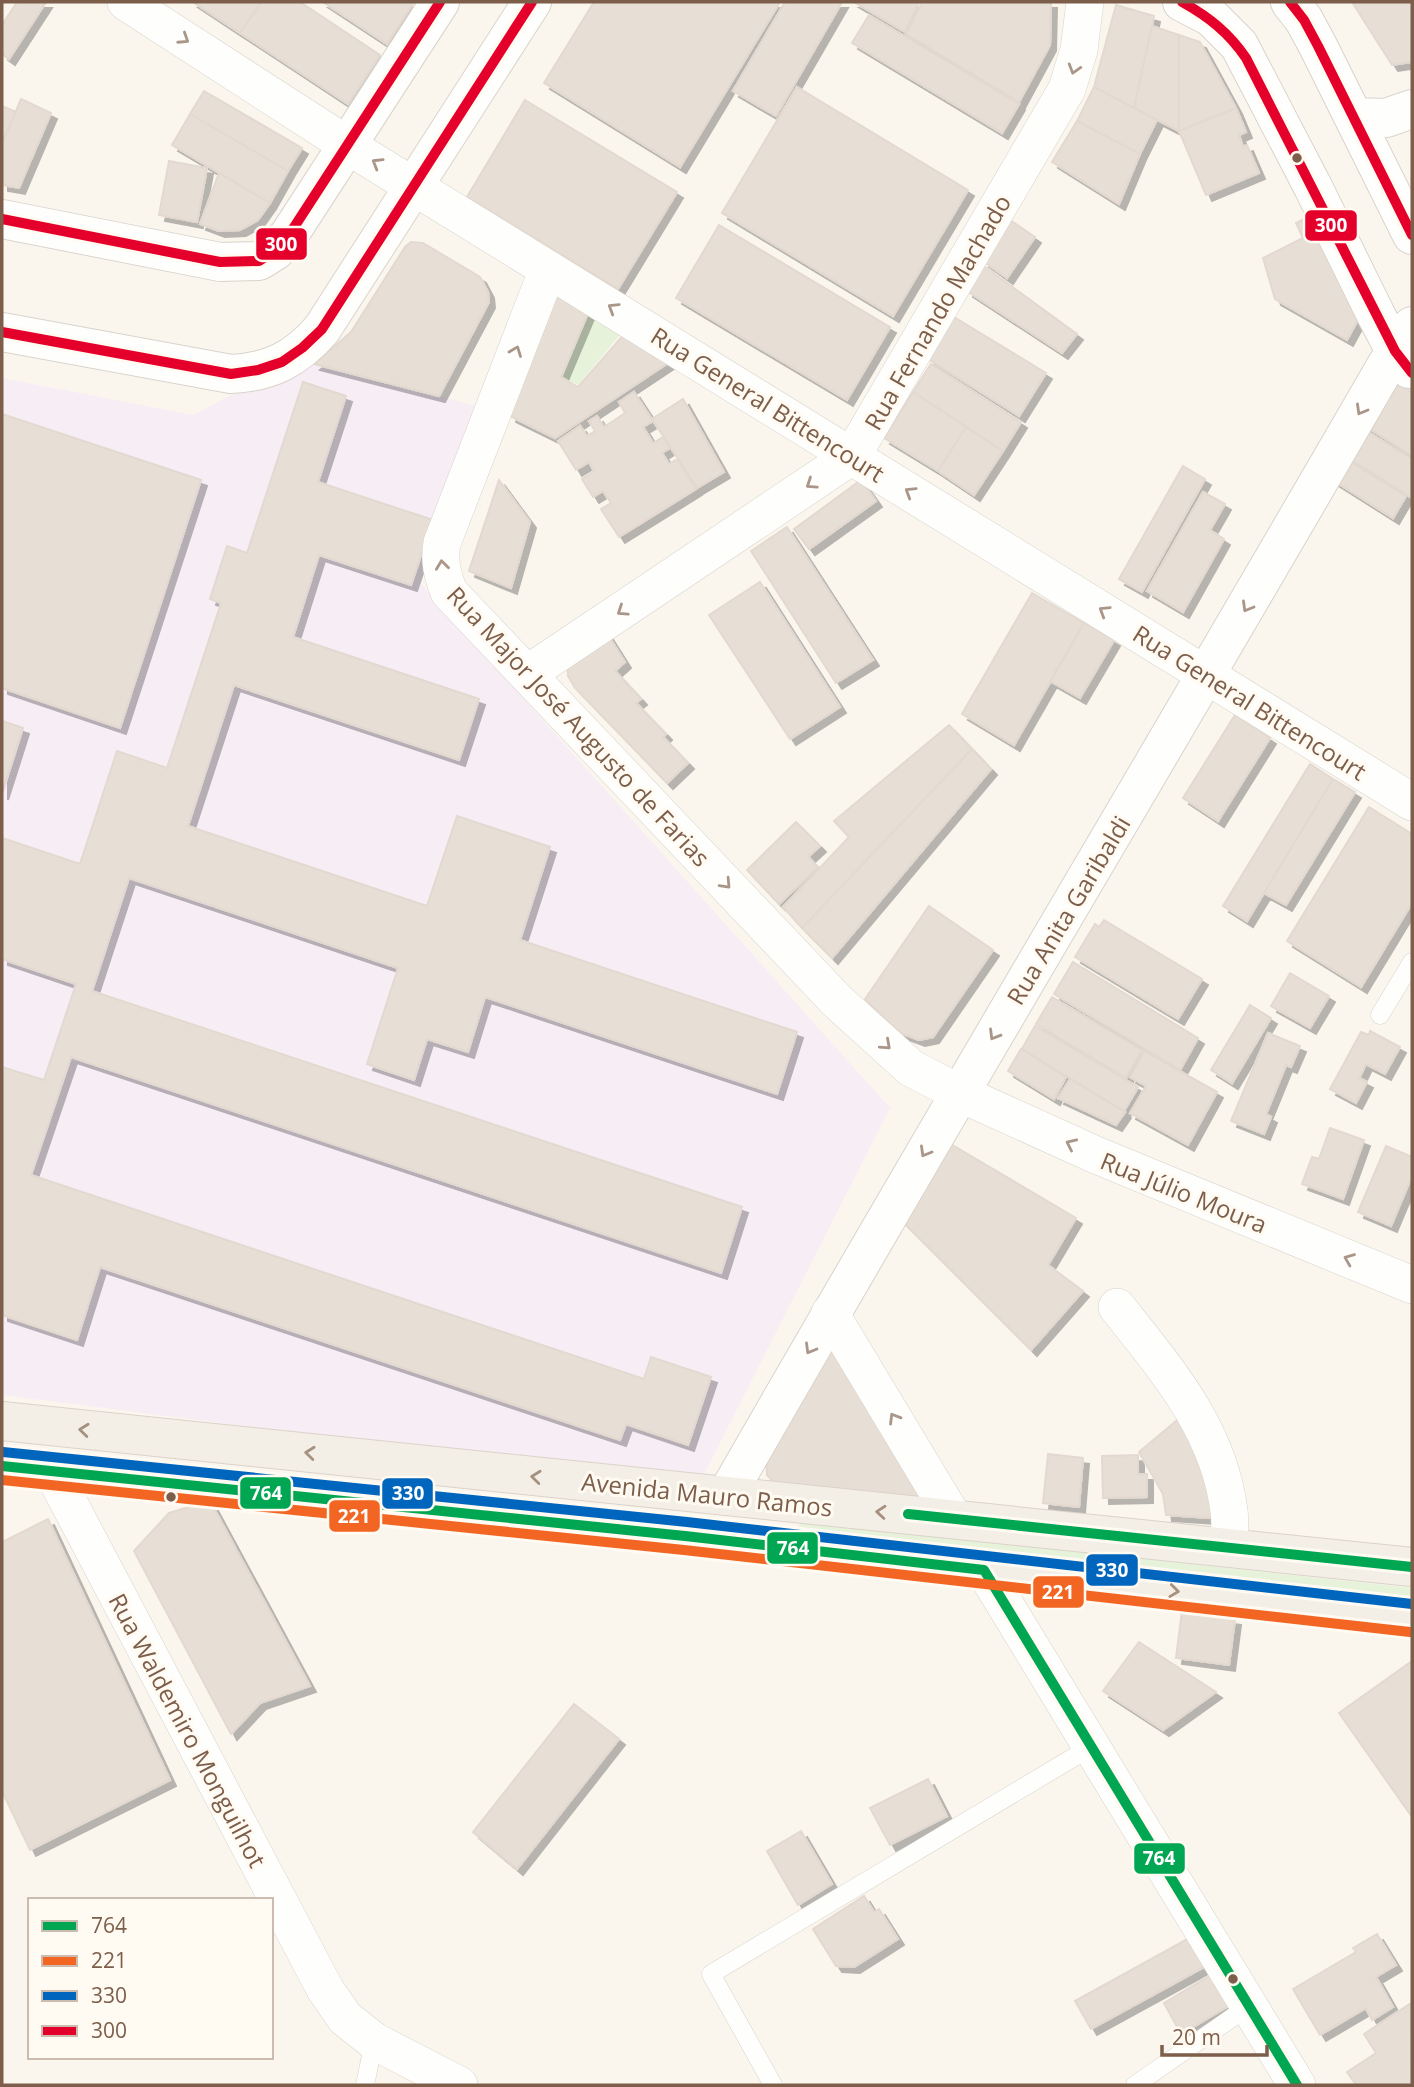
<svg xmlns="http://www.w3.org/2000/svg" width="1414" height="2087" font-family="'Open Sans',sans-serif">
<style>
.education{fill:#f7edf5}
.green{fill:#e6f2d9}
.building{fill:#e7ded5;stroke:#e3d9d0;stroke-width:2;filter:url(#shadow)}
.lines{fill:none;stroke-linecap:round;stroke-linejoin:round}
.lane-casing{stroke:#d9d3cc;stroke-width:19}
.street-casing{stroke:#d9d3cc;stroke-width:38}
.secondary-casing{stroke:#dad3cc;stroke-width:40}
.primary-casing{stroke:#dbd2ca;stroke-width:40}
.lane{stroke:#fefefc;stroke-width:18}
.street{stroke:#fefefc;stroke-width:37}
.secondary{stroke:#fefefc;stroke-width:38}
.primary{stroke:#f4efe6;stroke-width:38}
.bus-1-casing{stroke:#fffaf2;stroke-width:16}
.bus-2-casing{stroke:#fffaf2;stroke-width:16}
.bus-3-casing{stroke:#fffaf2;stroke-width:16}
.bus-4-casing{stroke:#fffaf2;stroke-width:16}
.bus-1{stroke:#00a651;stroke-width:10}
.bus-2{stroke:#f26522;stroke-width:10}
.bus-3{stroke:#0065bd;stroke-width:10}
.bus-4{stroke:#e4002b;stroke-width:10}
.oneway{stroke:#aa9688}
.oneway2{stroke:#a69181}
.bus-dot{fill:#7c5e4a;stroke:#fffaf2;stroke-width:2.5}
.labels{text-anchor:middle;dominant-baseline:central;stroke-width:6;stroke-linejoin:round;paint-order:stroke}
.street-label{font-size:24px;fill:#7c5e4a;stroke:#fffaf2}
.line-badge{stroke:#fffaf2;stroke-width:2.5}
.badge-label{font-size:19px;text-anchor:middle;font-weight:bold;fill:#fff}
</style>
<defs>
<filter id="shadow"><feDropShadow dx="6" dy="6" stdDeviation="0" flood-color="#0004"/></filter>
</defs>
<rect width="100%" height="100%" fill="#faf6ee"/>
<path class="education" d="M299,360L477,406L421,584L890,1108L699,1484L2,1395V378L193,415Z"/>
<path class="green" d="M589,313L623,331L578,385L563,377Z
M802,1522L1412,1588V1601L802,1534L797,1528Z"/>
<path class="building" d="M17,2H46L9,59L2,54V25Z
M193,2H261L240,33Z
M261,2H300L380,55L348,104L240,33Z
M323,2H414L387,44Z
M594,2H780L680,167L544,83Z
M785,2H842L776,116L733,91Z
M854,2H919L905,32Z
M922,2H1051L1050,45L1019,102L906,34Z
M1352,2H1412V62L1392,65Z
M1116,5L1154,16L1134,108L1094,87Z
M869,15L1019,104L1002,133L852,43Z
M1152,26L1179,35V131L1134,108Z
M1179,35L1200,42L1236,108L1179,131Z
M797,87L968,190L893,316L722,213Z
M1094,87L1157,120L1140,154L1077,121Z
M204,91L302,148L288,171L190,114Z
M21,99L51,113L19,188L2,185V143Z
M525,100L677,192L618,289L467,197Z
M2,106L16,112L2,143Z
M1236,108L1246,132L1239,135L1243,147L1247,145L1259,173L1206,195L1179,131Z
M190,114L288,171L270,203L172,145Z
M1077,121L1140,154L1119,204L1052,162Z
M169,161L207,168L197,222L159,215Z
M219,173L270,203L258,220L240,230L219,231L200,224Z
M1316,213L1360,316L1347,340L1275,299L1263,258L1303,238L1296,223Z
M1010,220L1035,237L1007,278L983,261Z
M719,225L890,327L847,400L676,298Z
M411,242L423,243L480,277L488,292L489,302L439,396L314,364L351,332L405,247Z
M981,264L1077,334L1062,353L967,291Z
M562,295L588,313L561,377L578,387L626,332L668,363L555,438L510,416L556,297Z
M954,317L1046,373L1019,416L928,359Z
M931,364L1021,422L1003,451L913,392Z
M303,382L346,396L318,482L433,520L411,585L319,555L293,637L479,699L459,760L234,685L188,826L427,906L457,816L550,847L520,940L797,1032L777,1094L485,997L468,1052L427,1039L414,1080L367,1064L398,968L129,878L92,991L742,1207L721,1273L71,1057L31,1175L644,1379L651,1357L711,1377L688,1445L626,1424L620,1440L100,1267L77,1340L2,1315V1067L44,1080L76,984L2,959V838L80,864L117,751L167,768L221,603L210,599L227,546L247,553Z
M1395,382L1412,392V456L1364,425Z
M634,392L653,421L643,427L653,443L663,437L670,448L662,453L669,464L677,459L696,489L619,537L601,509L611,503L603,491L593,497L582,479L594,471L589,462L576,470L558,441L580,426L587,436L595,431L589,421L597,416L604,427L625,413L619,402Z
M913,392L966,427L938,471L884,438Z
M683,399L724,472L697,488L652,419Z
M2,414L201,480L120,728L2,688Z
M966,427L1003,451L974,495L938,471Z
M1362,428L1412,459V498L1345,456Z
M1344,458L1406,496L1393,518L1331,479Z
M1183,466L1205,479L1142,592L1119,579Z
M499,480L530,522L511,588L469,571Z
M861,480L876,501L809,549L794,529Z
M1203,492L1225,504L1210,530L1224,539L1183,612L1147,591Z
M787,527L873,660L836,683L751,551Z
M760,582L840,707L790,739L709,615Z
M1032,593L1084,623L1014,745L962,714Z
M1084,623L1114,640L1080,698L1050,681Z
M606,632L625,662L615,671L641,699L636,703L666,734L663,737L688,763L667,783L575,688L568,676L567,665Z
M1235,715L1270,738L1218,821L1183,798Z
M2,721L23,728L2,794Z
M949,725L972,749L802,928L783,907L849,837L834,821Z
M972,749L991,769L832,958L802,928Z
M1310,764L1333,779L1247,921L1223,906Z
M1333,779L1355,792L1286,905L1264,893Z
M1369,807L1412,834V903L1361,987L1287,941Z
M796,822L820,846L808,857L818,867L779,904L747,870Z
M929,906L993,950L933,1037L919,1040L900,1033L865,999Z
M1104,920L1202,979L1178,1019L1075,957L1095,924L1099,927Z
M1073,962L1198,1038L1180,1070L1054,994Z
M1290,973L1329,996L1310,1028L1271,1006Z
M1052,997L1142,1050L1126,1078L1036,1024Z
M1250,1005L1271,1018L1232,1083L1211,1070Z
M1035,1026L1138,1087L1124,1111L1022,1049Z
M1370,1031L1400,1047L1385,1074L1366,1064L1359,1078L1367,1082L1356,1103L1330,1089L1361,1032L1369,1035Z
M1268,1033L1300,1046L1291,1067L1286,1065L1266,1114L1271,1117L1264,1134L1231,1121Z
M1021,1049L1066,1077L1054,1099L1008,1071Z
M1144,1051L1217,1092L1188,1145L1130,1113L1146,1086L1130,1077Z
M1070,1079L1125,1112L1116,1125L1058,1098Z
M1330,1128L1364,1140L1343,1199L1302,1184L1312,1157L1319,1159Z
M949,1143L1076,1218L1048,1265L1083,1291L1031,1350L902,1221Z
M1386,1146L1412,1157V1176L1391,1226L1358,1212Z
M832,1341L932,1504L779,1488L767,1475L766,1458Z
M1188,1411L1224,1519L1166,1515L1163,1494L1139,1452Z
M1048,1454L1083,1458L1079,1507L1043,1503Z
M1138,1455V1474H1147V1497L1103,1498L1102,1456Z
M210,1501L310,1686L260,1703L231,1734L134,1551L169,1513Z
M48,1519L170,1780L30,1850L2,1791V1542Z
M1182,1611L1235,1619L1229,1665L1176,1658Z
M1139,1642L1216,1692L1163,1730L1103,1691Z
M1412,1661V1817L1339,1713Z
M574,1704L619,1739L517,1869L473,1832Z
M928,1779L947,1816L890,1845L870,1808Z
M801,1831L832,1884L798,1905L767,1851Z
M864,1896L874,1912L879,1909L898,1939L854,1967L836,1966L813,1929Z
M1377,1934L1396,1965L1376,1977L1393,2007L1372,2020L1366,2008L1320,2035L1293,1989L1356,1952L1353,1948Z
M1189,1938L1204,1967L1091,2029L1075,2001Z
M1214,1973L1232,2004L1181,2034L1164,2003Z
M1411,2003L1412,2085H1356L1347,2072L1376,2053L1364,2034Z"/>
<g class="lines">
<defs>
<path id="lane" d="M1380,1015L1412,962
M365,2085L374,2041
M773,2085L711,1974L1091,1747
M1135,2085L1249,2006"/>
<path id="street" d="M126,2L366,157L1412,802
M548,269L442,543C439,561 442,574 449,592L837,1001L911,1068L959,1093L1096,1155L1412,1285
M527,674L852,456L1067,89L1079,50L1085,2
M1117,1307C1166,1369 1219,1429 1229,1511C1231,1523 1229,1536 1229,1548
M830,1313L954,1519
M52,1471L325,1989L345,2018L374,2041L459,2085
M984,1570L1297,2085"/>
<path id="secondary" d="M1182,2L1211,17L1239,45L1313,187L1375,313L1395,351L1409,369
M1290,2L1304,20L1318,46L1412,235
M1354,117L1386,118L1412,109
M2,219L220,262L259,261L275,251L289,235L440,2
M2,332L231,374C271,372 296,359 322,329L532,2
M726,1496C943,1117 1168,743 1387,364L1412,326"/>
<path id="primary" d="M2,1421L1412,1567
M2,1466L685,1536L1412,1618"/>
</defs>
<use href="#lane" class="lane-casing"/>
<use href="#street" class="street-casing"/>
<use href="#secondary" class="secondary-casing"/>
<use href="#primary" class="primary-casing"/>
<use href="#lane" class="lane"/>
<use href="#street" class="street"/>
<use href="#secondary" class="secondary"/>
<use href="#primary" class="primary"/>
<defs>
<path id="bus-1" d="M2,1466L685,1536L984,1570L1297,2085
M908,1514L1412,1567"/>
<path id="bus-2" d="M2,1480L684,1550L1410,1632"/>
<path id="bus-3" d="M3,1452L687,1522L1412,1604"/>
<path id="bus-4" d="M1182,2C1209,17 1229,33 1246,58L1395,351L1412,373
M1290,2L1304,20L1318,46L1412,235
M2,219L220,262L259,261L275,251L289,235L440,2
M2,332L231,374L258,370L282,362L302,348L322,329L532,2"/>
</defs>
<use href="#bus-1" class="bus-1-casing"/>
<use href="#bus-2" class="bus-2-casing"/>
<use href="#bus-3" class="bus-3-casing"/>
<use href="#bus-4" class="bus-4-casing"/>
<use href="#bus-1" class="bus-1"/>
<use href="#bus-2" class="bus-2"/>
<use href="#bus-3" class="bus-3"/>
<use href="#bus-4" class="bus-4"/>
</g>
<defs><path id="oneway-chevron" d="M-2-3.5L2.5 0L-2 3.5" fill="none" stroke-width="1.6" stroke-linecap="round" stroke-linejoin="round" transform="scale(1.75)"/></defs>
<g class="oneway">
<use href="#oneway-chevron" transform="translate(184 39) rotate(33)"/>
<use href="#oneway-chevron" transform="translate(1074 69) rotate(107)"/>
<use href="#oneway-chevron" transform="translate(377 163) rotate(-149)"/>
<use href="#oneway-chevron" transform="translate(613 308) rotate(-148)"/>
<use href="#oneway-chevron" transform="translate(516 351) rotate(-69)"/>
<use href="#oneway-chevron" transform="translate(1361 410) rotate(120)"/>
<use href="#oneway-chevron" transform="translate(811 484) rotate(146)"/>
<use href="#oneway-chevron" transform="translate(910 492) rotate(-148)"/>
<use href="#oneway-chevron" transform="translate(442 565) rotate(-97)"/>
<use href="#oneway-chevron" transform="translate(1247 607) rotate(120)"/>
<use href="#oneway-chevron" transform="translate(622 611) rotate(146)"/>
<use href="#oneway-chevron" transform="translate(1104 611) rotate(-148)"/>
<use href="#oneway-chevron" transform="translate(726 884) rotate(47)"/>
<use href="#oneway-chevron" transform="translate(994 1035) rotate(121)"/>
<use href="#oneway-chevron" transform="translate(886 1045) rotate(42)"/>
<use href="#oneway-chevron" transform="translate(1071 1144) rotate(-155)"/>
<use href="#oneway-chevron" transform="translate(925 1152) rotate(120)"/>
<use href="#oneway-chevron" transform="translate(1349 1259) rotate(-158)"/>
<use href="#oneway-chevron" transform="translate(810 1349) rotate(120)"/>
<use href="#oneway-chevron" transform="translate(894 1418) rotate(-121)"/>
</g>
<g class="oneway2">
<use href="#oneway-chevron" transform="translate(84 1430) rotate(-174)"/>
<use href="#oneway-chevron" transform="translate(310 1453) rotate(-174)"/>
<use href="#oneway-chevron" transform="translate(536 1477) rotate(-174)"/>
<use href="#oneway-chevron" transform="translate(881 1512) rotate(-175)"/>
<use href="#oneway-chevron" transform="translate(1174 1591) rotate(7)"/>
</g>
<g class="bus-dot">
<circle cx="1297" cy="158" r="6"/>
<circle cx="171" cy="1497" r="6"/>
<circle cx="1233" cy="1979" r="6"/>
</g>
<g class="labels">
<g class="street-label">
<text transform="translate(937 312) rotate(-60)">Rua Fernando Machado</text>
<text transform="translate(768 404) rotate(32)">Rua General Bittencourt</text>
<text transform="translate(1250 702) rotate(32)">Rua General Bittencourt</text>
<text transform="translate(579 726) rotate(47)">Rua Major José Augusto de Farias</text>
<text transform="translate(1068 910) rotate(-59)">Rua Anita Garibaldi</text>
<text transform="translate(1184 1192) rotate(22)">Rua Júlio Moura</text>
<text transform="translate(707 1494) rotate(6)">Avenida Mauro Ramos</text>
<text transform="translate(188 1730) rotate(62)">Rua Waldemiro Monguilhot</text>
</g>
</g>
<g class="line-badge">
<rect x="1304" y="209" width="54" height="33" rx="7" fill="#e4002b"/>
<rect x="255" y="227" width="53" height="34" rx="7" fill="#e4002b"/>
<rect x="239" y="1476" width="53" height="34" rx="7" fill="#00a651"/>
<rect x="381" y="1477" width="53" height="33" rx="7" fill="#0065bd"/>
<rect x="328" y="1499" width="53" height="34" rx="7" fill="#f26522"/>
<rect x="766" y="1531" width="53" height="34" rx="7" fill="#00a651"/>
<rect x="1085" y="1553" width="54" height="34" rx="7" fill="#0065bd"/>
<rect x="1032" y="1575" width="53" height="34" rx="7" fill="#f26522"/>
<rect x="1133" y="1842" width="53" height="33" rx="7" fill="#00a651"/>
</g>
<g class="badge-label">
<text x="1331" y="232">300</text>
<text x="281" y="251">300</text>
<text x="266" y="1500">764</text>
<text x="408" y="1500">330</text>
<text x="354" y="1523">221</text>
<text x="793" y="1555">764</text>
<text x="1112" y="1577">330</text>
<text x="1058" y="1599">221</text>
<text x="1159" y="1865">764</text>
</g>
<rect width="1414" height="2087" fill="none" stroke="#7c5e4a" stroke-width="7"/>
<rect x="28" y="1898" width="245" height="161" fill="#fffaf2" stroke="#cbbcaf" stroke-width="2"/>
<rect x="42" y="1921" width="35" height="10" fill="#00a651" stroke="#cbbcaf" stroke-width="2"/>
<text x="91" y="1933" font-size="21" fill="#7c5e4a">764</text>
<rect x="42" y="1956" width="35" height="10" fill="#f26522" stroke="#cbbcaf" stroke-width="2"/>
<text x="91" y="1968" font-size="21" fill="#7c5e4a">221</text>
<rect x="42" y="1991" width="35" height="10" fill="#0065bd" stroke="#cbbcaf" stroke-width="2"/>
<text x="91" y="2003" font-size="21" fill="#7c5e4a">330</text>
<rect x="42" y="2026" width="35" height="10" fill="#e4002b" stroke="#cbbcaf" stroke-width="2"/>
<text x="91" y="2038" font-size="21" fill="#7c5e4a">300</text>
<path d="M1162 2045v10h105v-10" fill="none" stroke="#7c5e4a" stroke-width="3.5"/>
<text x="1172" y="2045" font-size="21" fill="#7c5e4a" stroke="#fffaf2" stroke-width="5" paint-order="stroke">20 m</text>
</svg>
